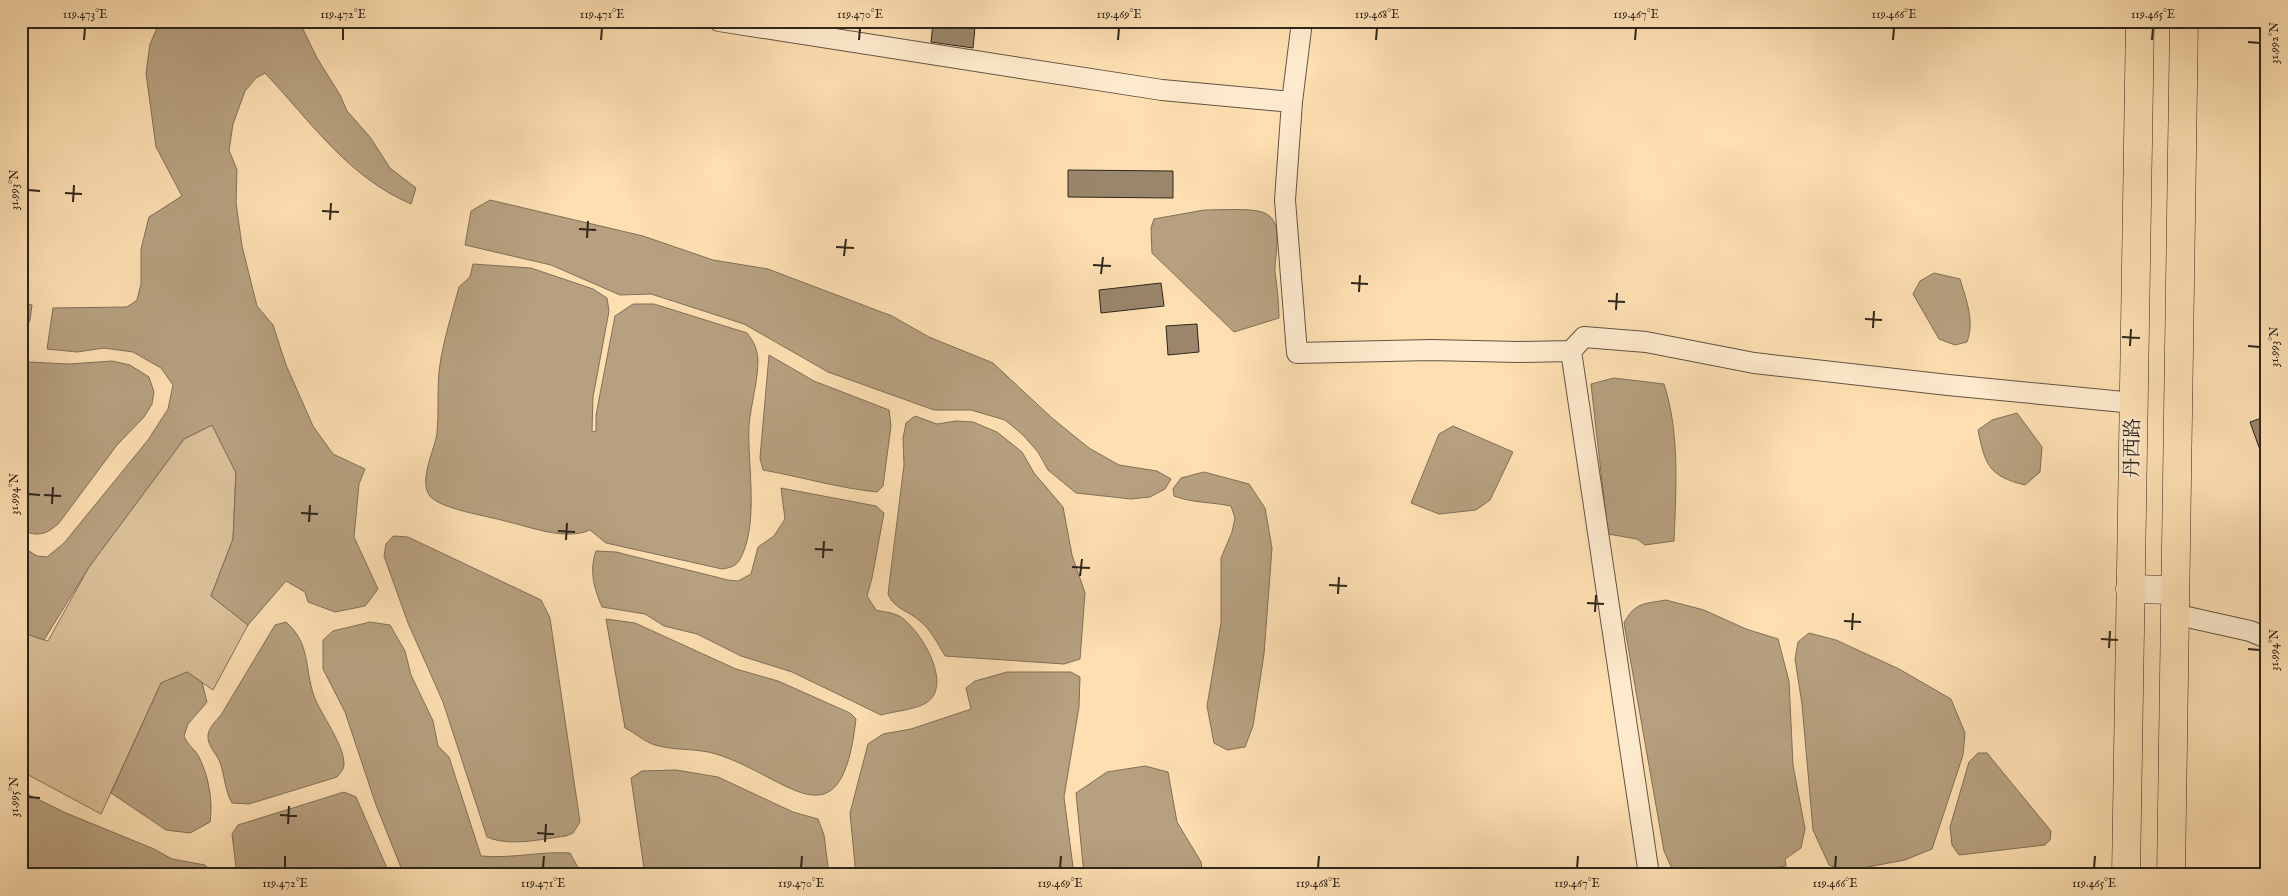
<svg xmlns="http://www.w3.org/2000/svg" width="2288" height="896" font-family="'IM FELL English','Noto Serif SC',serif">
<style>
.green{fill:#dabf98;stroke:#84725a}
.water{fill:#b7a07f;stroke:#806f57}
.building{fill:#9a866a;stroke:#2e251b}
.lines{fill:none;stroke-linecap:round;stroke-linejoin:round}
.minor-casing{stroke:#625441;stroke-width:22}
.secondary-casing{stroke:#2e251b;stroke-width:29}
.primary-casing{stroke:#2e251b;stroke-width:29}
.minor{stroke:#feeacd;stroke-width:20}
.secondary{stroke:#feeacd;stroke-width:28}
.primary{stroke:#fddfb2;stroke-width:28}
.ticks{fill:none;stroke:#2e251b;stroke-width:2}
.labels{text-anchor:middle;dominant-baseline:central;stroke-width:4.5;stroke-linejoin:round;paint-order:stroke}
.street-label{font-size:20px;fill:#2e251b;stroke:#feeacd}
.neatline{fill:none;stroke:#2e251b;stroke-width:2}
.ticks-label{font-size:12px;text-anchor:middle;fill:#2e251b}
</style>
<rect width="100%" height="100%" fill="#fddfb2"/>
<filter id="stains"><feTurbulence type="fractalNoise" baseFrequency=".004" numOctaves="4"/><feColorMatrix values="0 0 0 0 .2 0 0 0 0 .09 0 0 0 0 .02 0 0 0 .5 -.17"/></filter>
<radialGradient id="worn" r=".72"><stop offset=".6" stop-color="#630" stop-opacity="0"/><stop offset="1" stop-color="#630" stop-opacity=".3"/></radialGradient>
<path class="green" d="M212,425L236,472L233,539L211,596L248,625L213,690L187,672L161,683L101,814L21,771V632L48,641L89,567L184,439Z"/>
<path class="water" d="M160,21H299L317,58L340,95L347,111L370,137L390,168L416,188L411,204C348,177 311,122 265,73L256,78L245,91L233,124L229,150L237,170L236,203L242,246L257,306L273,325L286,365L313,426L333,454L365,469L359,484L354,537L378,589L365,606L335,612L308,602L305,592L286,581L248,625L211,596L233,539L236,473L212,425L184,439L89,567L44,640L21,632V546L37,556L47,557L64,543L148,440L168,409L173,385L161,368L133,352L104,348L77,352L47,349L53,308L127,307L137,300L141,284V249L149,217L182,196L156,147L146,73L150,44Z
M490,200L643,236L713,260L768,269L892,316L929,337L993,363L1052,418L1089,448L1119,465L1157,471L1171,479L1165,489L1150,497L1131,499L1076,493L1048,470L1038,452L1023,435L1005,420L971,410H934L828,372L744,324L651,294L620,295L551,265L465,245L471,211Z
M1204,210C1219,210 1250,208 1262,212C1286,219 1274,255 1275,272C1277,287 1279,302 1279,318L1234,332L1152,253L1151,228L1154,219Z
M473,264L531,268L593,289L607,298L609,311L593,397L592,432L596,431V415L615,316L633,304H654L747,333C754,342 757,348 758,360C758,381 751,404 749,425C747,464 760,526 739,561C735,567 728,568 722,569L606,543L590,530C565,541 531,527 505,521C488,516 440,509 430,496C418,481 435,449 437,433C439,413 437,392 439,372C442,344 452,314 459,287L470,277Z
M1934,273L1960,279C1966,299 1975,321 1967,342L1955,345L1939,339L1913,294L1920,281Z
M21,302L32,305L30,320L21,338Z
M769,355L814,381L889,410L891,426L883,486L877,492C838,488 802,477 763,470L760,458Z
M112,361L130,365L149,377L154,392L152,404L144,417L117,445L59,523C46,535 38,537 21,530V370L29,362L69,364Z
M1614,378L1664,384C1680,433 1676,490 1674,541L1645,545L1637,539L1608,534L1591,384Z
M2017,413L2042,447L2040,472L2025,485C1988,476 1985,464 1978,430L1992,420Z
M915,416L937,424L956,421L973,422L997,432L1022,452L1034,473L1063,507L1072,555L1085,593L1080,659L1064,664L945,656C938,644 931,630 920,621C909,611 894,609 888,594L904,465L903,438L906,423Z
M1453,426L1513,452L1490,500L1476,510L1439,514L1411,503L1439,434Z
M1204,472L1249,484L1265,508L1272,548L1264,654L1253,726L1245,747L1227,750L1214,743L1207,706L1221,623V558L1232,532L1235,518L1231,506C1212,502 1192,503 1174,496L1173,489L1181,478Z
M781,488L876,506L884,513L872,578L867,596L876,610C883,612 892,612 899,616C919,627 955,685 926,703C914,710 895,711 881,715L792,672L741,656L697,634L664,626L645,614L602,607C594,588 589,571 596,551L616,552L728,580L738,581L751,574L758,547L774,536L785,519Z
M393,536L408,537L541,600L550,618L580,822L573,833L566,836C542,839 510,847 487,837L443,702L408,623L384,556L386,544Z
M1666,600L1704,610L1746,629L1778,639L1789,681L1793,765L1805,829L1801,848L1785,859L1786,866C1750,870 1708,882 1673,871L1664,851L1624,623C1635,602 1644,604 1666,600Z
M606,619L635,623L736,669L778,681L850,713L856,719C841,851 788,776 716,754C697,748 675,751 655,745C645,742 635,733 625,728Z
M286,622C311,644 304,667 314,696C321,715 344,744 344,764C344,770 340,773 337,777L249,804L232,803C224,789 225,774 219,760C215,752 207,745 208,735C209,727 216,721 221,715L275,625Z
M370,622L390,625L405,651L411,675L433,721L438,746L449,757L481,856C511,859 540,851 570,853L582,875H404L376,805L345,712L323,669V640L333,631Z
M1809,633L1836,640L1899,669L1951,699L1965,733L1963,755L1932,849L1905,860L1846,871L1829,865L1813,830L1802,704L1795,659L1798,642Z
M187,672L202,682L207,702L188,724L184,736C188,746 196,750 200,759C209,778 213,802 210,822L190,833L166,830L111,793L161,683Z
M1007,672H1071L1080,677L1079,707L1064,797L1074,875H856L850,813L868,744L883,734L911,729L971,709L966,688L975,681Z
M1978,753H1987L2051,831L2050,840L2045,845L1959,855L1952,845L1950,827L1969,762Z
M1145,766L1168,772L1177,822L1201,862L1203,875H1084L1076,793L1107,772Z
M676,770L718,777L793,812L818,819L824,835L829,875H645L631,778L642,771Z
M21,791L66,813L154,849L172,859L205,865L214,875H21Z
M344,792L356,797L390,875H237L232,834L238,825Z"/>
<path class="building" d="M933,23L975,27L973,48L931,42Z
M1068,170L1173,171V198L1068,197Z
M1161,283L1164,306L1101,313L1099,290Z
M1197,324L1199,352L1168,355L1166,326Z
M2267,416V464H2265L2250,422Z"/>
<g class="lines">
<defs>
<path id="minor" d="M719,21L1162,90L1292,102
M1302,21L1292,102L1285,200L1297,353L1431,350L1518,352L1571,351L1584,337L1646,342L1754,363L1948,385L2134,403
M1571,351L1649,875
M2174,614L2250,631L2267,638"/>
<path id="secondary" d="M2130,589L2175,590"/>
<path id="primary" d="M2126,875L2140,21
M2171,875L2184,21"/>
</defs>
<use href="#minor" class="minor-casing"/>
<use href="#secondary" class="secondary-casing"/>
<use href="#primary" class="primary-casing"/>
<use href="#minor" class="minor"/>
<use href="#secondary" class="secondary"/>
<use href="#primary" class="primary"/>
</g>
<path class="ticks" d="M84,40L85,28M343,40V28M601,40L602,28M859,40L860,28M1118,40L1119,28M1376,40L1377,28M1635,40L1636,28M1893,40L1894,28M2152,40L2153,28M2248,42L2260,43M28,190L40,191M65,193L82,194M73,202L74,185M322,211L339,212M330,220L331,203M579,229L596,230M587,238L588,221M836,247L854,248M844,256L846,239M1093,265L1111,266M1101,274L1103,257M1351,283L1368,284M1359,292L1360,275M1608,301L1625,302M1616,310L1617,293M1865,319L1882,320M1873,328L1874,311M2122,337L2140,338M2130,346L2131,329M2248,346L2260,347M28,494L40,495M44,495L61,496M52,504L53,487M301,513L318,514M309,522L310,505M558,531L575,532M566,540L567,523M815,549L833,550M823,558L824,541M1072,567L1090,568M1080,576L1082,559M1329,585L1347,586M1338,594L1339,577M1587,603L1604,604M1595,612L1596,595M1844,621L1861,622M1852,630L1853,613M2101,639L2118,640M2109,648L2110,631M2248,649L2260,650M28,797L40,798M280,815L297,816M288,824L289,806M537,833L554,834M545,842L546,824M285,868V856M543,868L544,856M801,868L802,856M1060,868L1061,856M1318,868L1319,856M1577,868L1578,856M1835,868L1836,856M2094,868L2095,856"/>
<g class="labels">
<g class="street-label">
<text transform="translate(2133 448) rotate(-89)">丹西路</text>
</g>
</g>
<rect width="2288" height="896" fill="none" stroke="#fddfb2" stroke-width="55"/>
<rect x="28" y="28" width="2232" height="840" class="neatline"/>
<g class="ticks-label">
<text x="85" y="18">119.473°E</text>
<text x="343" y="18">119.472°E</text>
<text x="602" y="18">119.471°E</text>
<text x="860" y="18">119.470°E</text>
<text x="1119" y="18">119.469°E</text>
<text x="1377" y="18">119.468°E</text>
<text x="1636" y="18">119.467°E</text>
<text x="1894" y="18">119.466°E</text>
<text x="2153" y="18">119.465°E</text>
<text transform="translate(2274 43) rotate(-90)" y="4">31.992°N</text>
<text transform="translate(14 190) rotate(-90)" y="4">31.993°N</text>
<text transform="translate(2274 347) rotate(-90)" y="4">31.993°N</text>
<text transform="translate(14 494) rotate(-90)" y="4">31.994°N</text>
<text transform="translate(2274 650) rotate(-90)" y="4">31.994°N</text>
<text transform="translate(14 797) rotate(-90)" y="4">31.995°N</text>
<text x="285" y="887">119.472°E</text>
<text x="543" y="887">119.471°E</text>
<text x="801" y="887">119.470°E</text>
<text x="1060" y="887">119.469°E</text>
<text x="1318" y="887">119.468°E</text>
<text x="1577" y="887">119.467°E</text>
<text x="1835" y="887">119.466°E</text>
<text x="2094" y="887">119.465°E</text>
</g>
<rect width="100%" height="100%" filter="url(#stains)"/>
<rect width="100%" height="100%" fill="url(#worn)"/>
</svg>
